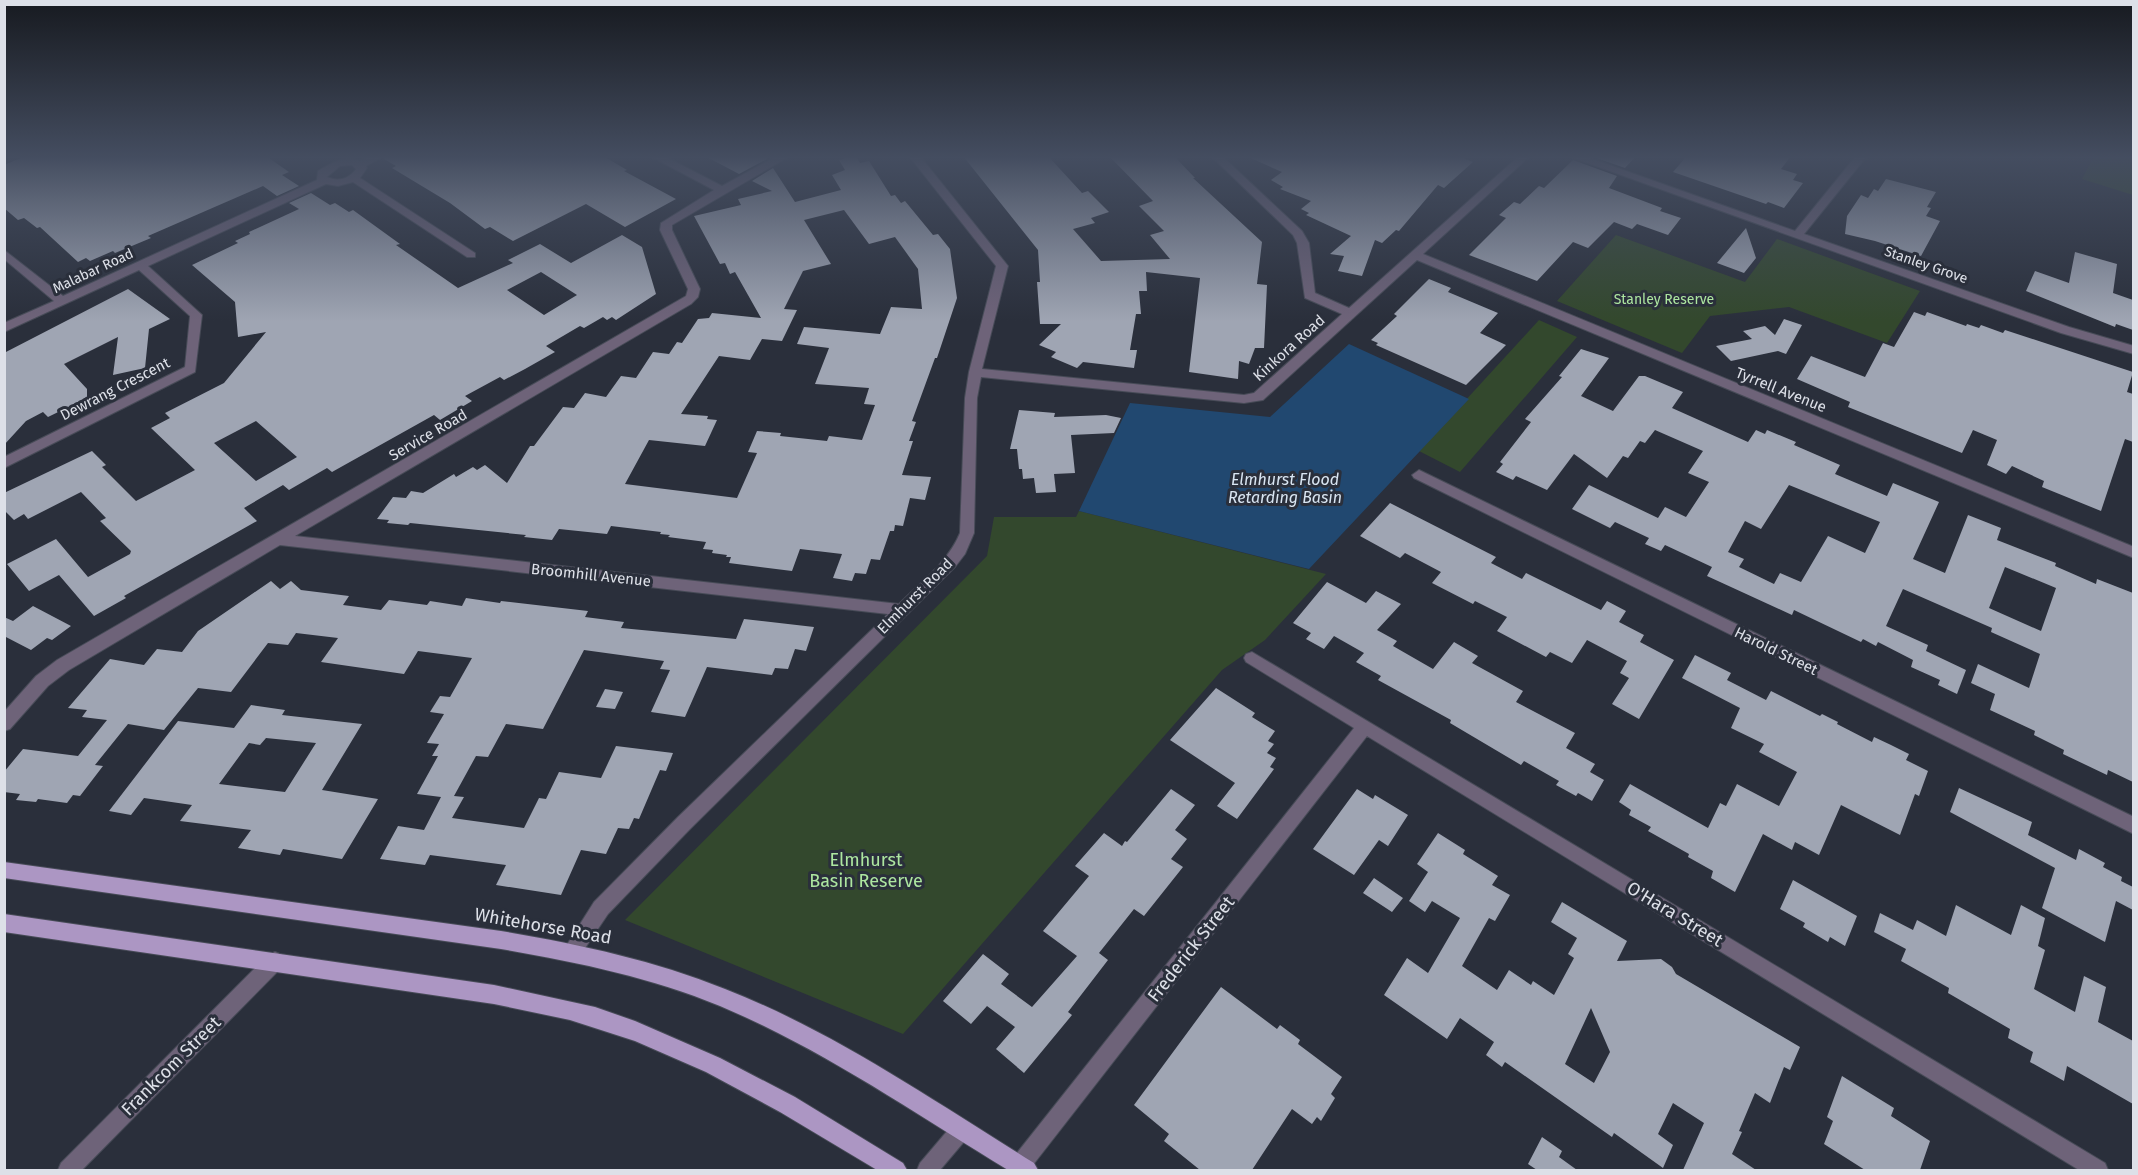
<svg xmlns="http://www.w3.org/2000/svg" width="2138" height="1175" font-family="'Fira Sans',sans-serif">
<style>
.green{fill:#33482d}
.water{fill:#214870}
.building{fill:#9fa5b3;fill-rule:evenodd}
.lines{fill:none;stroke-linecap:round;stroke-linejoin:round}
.minor-casing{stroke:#474b57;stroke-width:2}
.major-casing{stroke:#474b57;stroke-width:2}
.minor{fill:#6e6379;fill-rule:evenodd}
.major{fill:#ac96c3;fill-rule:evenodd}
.labels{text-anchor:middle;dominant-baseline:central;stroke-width:6;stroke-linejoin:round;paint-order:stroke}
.far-street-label{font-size:14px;fill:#dde0e8;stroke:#2a2f3b}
.far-park-label{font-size:14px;fill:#ade6a0;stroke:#2a2f3b}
.street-label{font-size:15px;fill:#dde0e8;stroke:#2a2f3b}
.water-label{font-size:16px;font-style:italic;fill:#d9e5f2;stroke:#2a2f3b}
.near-park-label{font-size:18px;fill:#ade6a0;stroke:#2a2f3b}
.near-street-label{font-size:18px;fill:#dde0e8;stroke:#2a2f3b}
</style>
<rect width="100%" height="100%" fill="#2a2f3b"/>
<path class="green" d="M2094,156H2133V195L2082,179Z
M1616,235L1745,282L1777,239L1920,291L1887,343L1789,307L1710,316L1682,353L1557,301Z
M1539,320L1577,337L1460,472L1419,451Z
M1079,511L1326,574L1265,640L1222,670L903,1034L625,920L987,556L994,517H1076Z"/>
<path class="water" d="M1349,344L1469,399L1309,569L1079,511L1130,403L1270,417Z"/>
<path class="building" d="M26,156H266L289,172L282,175L299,186L277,196L263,186L148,236L151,238L115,253L113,251L90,261L86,258L78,262L40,227L37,228L24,218L18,220L4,208V165Z
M386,156H603L627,170L624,171L676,199L625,227L586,204L513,241L490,227L485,229L450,203L392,168L396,166L384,159Z
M705,156H765L767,159L739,174Z
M856,156L860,163L869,161L891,196L895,195L901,203L905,201L933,235L938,234L950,249L957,298L937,358H935L912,421L916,422L909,441H913L902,475L931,477L925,500L910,498L903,526L895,525L894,531H890L880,560L871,559L866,574L855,573L852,581L833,578L842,554L800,549L792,571L729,563L731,557H726L727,555L712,553L713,550L703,549L706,542L668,537L670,535L660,534L661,532L611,526L607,534L559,529L552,540L524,537L526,535L410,523L408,525L387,523L389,520L377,519L393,497L406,498L411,491L423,493L454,474L456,477L473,467L477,470L485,465L507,483L530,446H534L563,407L574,408L585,393L606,397L621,376L636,378L653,352L669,354L677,342L682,343L698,319L709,318L712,313L761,318L735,272L730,274L725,263L720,264L694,216L741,205L738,199L772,191L752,181L773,168L795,202L841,190L832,175L845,170L839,160ZM844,210L869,244L895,237L918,269L922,309L891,307L880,334L804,327L797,344L829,348L815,384L869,388L864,404L875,405L862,440L829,436L827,441L780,436L781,433L757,431L748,452L757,453L737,498L625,484L649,440L705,446L717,420L707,419L708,416L681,414L719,356L750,360L762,339L782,341L797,310L784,309L803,271L831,264L804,220Z
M963,156H1048L1082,193L1088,191L1109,212L1091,218L1095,223L1073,229L1101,261L1170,259L1150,235L1164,231L1139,206L1153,201L1109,156H1174L1195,178H1193L1262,242L1257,284L1267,285L1264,348H1255L1249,364L1239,361L1238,379L1189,372L1200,278L1146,272L1147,291H1139L1141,314H1136L1130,350H1137L1134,368L1083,362L1077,368L1051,357L1056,352L1039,345L1061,324H1040L1037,282H1040L1038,250Z
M1246,156H1457L1473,162L1444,188L1438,185L1399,231L1396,230L1382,243L1375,240L1362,276L1338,271L1344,256L1330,254L1351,236L1306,215L1309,213L1301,209L1311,201L1280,189L1283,187L1271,180L1282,172Z
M1591,156H1636L1625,168Z
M1687,156H1791L1781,169L1797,174L1793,180L1803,183L1784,208L1768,202L1766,204L1673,172Z
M1573,160L1617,176L1609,188L1662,208L1660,211L1681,218L1668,235L1637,224L1632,229L1614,222L1588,248L1573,242L1537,281L1469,255L1506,218L1499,215L1514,202L1520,204L1539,186L1544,188Z
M1886,179L1936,192L1927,207L1931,208L1926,216L1940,221L1921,256L1875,241L1845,234L1847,216L1861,195L1868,198L1874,189L1878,191Z
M311,193L330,205L335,203L349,212L353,210L400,244L396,245L458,288L513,263L508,260L540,244L571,263L622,235L642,247L656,294L616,320L612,317L607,320L603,317L584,328L580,326L546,346L555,352L525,369L504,380L500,377L465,396L472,401L440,420L434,415L332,472L327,468L289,490L283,485L244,508L257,521L124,596L126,598L94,616L59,575L29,591L7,564L56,539L88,577L130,554L131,551L100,521L106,518L81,492L28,519L24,514L14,520L4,510V493L92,451L106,465L102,467L136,501L195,470L151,428L170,418L165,413L224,383L266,332L238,337L235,302L192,265L238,243L235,241L250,234L249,232L299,209L289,203ZM541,272L577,295L544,315L507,290ZM256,421L297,457L256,481L214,443Z
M1746,228L1756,258L1744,273L1717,263Z
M2075,252L2117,264L2113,293L2133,300V330L2116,324L2115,327L2026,291L2035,271L2069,283Z
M1429,279L1451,288L1448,292L1498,313L1480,333L1506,345L1466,385L1376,345L1378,343L1371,340L1397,316L1394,314Z
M128,289L170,319L149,329L145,368L113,375L118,337L64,364L87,389V398L48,417L43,412L26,421L4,445V353Z
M1914,312L1925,316L1927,312L1966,326L1967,324L1979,328L1981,325L2003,333L2005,330L2133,372L2127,392L2133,394V442L2125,439L2101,511L2042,487L2044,481L2012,466L2006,474L1987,465L1997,440L1973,430L1962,453L1848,407L1850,402L1797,379L1811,356L1865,377L1883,343L1894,347Z
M1784,319L1802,325L1786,354L1778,351L1731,361L1716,346L1752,339L1743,331L1765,326L1775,335Z
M1581,349L1609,358L1581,396L1613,411L1639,376H1645L1683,392L1672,408L1748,442L1756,430L1765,434L1767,430L1796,442L1794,445L1840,465L1835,474L1887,496L1893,483L1939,502L1913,559L1945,573L1968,515L2001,528L1997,540L2056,563L2055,566L2096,584L2097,579L2133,593V782L2108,770L2107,775L2063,754L2064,750L2034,735L2035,731L1990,710L1995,694L1971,683L1978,664L2029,688L2040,654L1991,632L1992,628L1903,589L1886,626L1928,645L1926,651L1966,670L1957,694L1938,685L1940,680L1911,667L1913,660L1878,642L1876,646L1863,639L1861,642L1794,610L1792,615L1707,576L1712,567L1665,545L1661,551L1645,544L1649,538L1615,522L1610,528L1572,509L1589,485L1658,518L1665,507L1686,517L1709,482L1688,473L1703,451L1655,430L1645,443L1640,441L1628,458L1623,456L1607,478L1574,454L1547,490L1516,476L1513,480L1496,472L1503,464L1500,462L1531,422L1525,419L1562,377L1559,376ZM1789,485L1880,522L1865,553L1828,536L1801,582L1780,573L1774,584L1739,567L1744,559L1728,552L1745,521L1761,529ZM2005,567L2056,588L2041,631L1989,608Z
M1019,410L1055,413L1054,417L1106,415L1121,418L1114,433L1071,435L1075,473L1054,474L1056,492L1036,493L1034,478L1023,479L1022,469H1019L1017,449H1010Z
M1390,503L1496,557L1491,563L1522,579L1526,573L1601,610L1607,601L1626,611L1619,622L1644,635L1640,642L1674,660L1639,719L1612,704L1629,678L1620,673L1627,661L1587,640L1572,663L1550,652L1546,657L1497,631L1507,617L1475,601L1473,604L1432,583L1441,572L1405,553L1400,558L1360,536Z
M271,581L280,589L291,581L301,590L349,596L343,605L381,610L389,600L427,605L430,601L462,606L466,598L500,603L501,601L588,611L585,617L624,622L621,628L736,639L744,619L814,627L806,651L795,649L788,669L775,668L772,675L707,667L685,717L651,712L670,670L660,669L664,661L584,650L543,729L506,724L488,757L476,756L454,796L464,797L452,818L524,828L539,798L546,799L559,772L601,778L616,746L673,753L666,771L660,770L639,819L634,818L629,829L618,828L606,854L581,850L561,895L496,885L506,865L430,855L425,865L380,859L398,826L424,830L441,797L417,794L438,756H432L439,744L427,743L444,714L430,712L440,696L450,697L472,658L418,651L404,674L321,662L338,638L296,633L288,645L268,643L231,692L198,688L164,730L128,724L95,765L103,766L80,796L73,795L67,803L38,799L36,802L16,800L20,794L4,792V772L23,749L78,756L107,720L82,717L87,710L68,708L110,659L144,665L157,649L182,652L198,631Z
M1327,582L1366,603L1376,591L1401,604L1377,630L1397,641L1393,646L1433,669L1454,642L1478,656L1472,663L1523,691L1516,702L1575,733L1566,748L1595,764L1590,772L1604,780L1592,801L1578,793L1576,796L1556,785L1559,781L1524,761L1521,765L1450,723L1451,720L1378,680L1381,676L1356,662L1364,653L1334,636L1324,649L1306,639L1311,633L1293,623Z
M33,606L71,626L52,640L47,638L31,650L4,636V617L13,621Z
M1695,655L1731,673L1727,680L1766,700L1771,691L1820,716L1822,714L1838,722L1837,724L1872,742L1874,737L1891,745L1909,754L1906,760L1928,771L1919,796L1915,794L1900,835L1841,805L1819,855L1795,842L1792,850L1763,834L1735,892L1711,878L1713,871L1688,857L1689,854L1648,831L1651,827L1629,815L1631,810L1619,802L1630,784L1708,828L1720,803L1726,806L1737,784L1779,806L1797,772L1759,752L1764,744L1731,728L1740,708L1682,678Z
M1216,688L1255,713L1252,717L1275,731L1268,741L1274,744L1267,753L1276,758L1270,767L1274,769L1237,819L1217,806L1235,783L1170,740Z
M605,689L623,692L615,709L596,707Z
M251,705L285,710L282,715L362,724L322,790L378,799L342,859L283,849L280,855L238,848L251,830L180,821L192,805L144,798L131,815L109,811L178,721L234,728ZM266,738L316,743L285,792L219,784L249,743L260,745Z
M1959,788L2032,822L2028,835L2076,860L2079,849L2105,863L2103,867L2122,877L2121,881L2133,887V910L2116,901L2105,942L2042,908L2055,868L1950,812Z
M1171,789L1195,805L1175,830L1187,839L1171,859L1183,867L1144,916L1134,909L1099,953L1108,960L1068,1012L1072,1015L1024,1073L996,1049L1015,1027L987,1006L971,1024L943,1001L983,954L1009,974L1001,984L1032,1007L1077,956L1043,931L1089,876L1075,866L1104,833L1122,846L1125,841L1127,842Z
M1357,789L1373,799L1375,795L1408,815L1388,846L1379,840L1354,875L1313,849Z
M1438,833L1465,850L1463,854L1498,876L1492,885L1510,895L1495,921L1489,918L1462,966L1497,990L1509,970L1531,985L1533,981L1554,995L1574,958L1568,954L1577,938L1551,922L1562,902L1627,941L1617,961L1661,959L1672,967L1676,974L1800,1047L1790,1070L1784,1067L1770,1103L1755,1093L1739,1131L1742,1132L1732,1154L1756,1170H1683L1704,1123L1673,1103L1658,1134L1673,1145L1663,1168L1614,1133L1612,1137L1505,1062L1502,1067L1486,1055L1494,1042L1460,1018L1447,1039L1384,995L1407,958L1428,973L1460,918L1432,901L1425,912L1409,901L1428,872L1417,864ZM1591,1008L1610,1052L1594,1083L1565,1064Z
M1374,878L1403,898L1392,912L1363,893Z
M1793,880L1857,916L1845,946L1830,937L1828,942L1803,927L1805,923L1780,909Z
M1956,905L2011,935L2021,905L2045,918L2038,946L2045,950L2034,989L2075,1012L2084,976L2106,987L2098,1022L2133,1041V1104L2067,1066L2064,1081L2030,1062L2033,1052L2008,1038L2010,1029L1948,993L1949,988L1901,961L1906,949L1874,932L1880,913L1913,930L1917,920L1946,936Z
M1221,987L1277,1029L1280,1025L1300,1040L1298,1044L1342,1077L1331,1094L1335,1098L1321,1121L1317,1117L1312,1124L1292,1109L1252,1170H1200L1164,1141L1169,1134L1134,1105Z
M1842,1076L1894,1108L1891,1116L1930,1141L1920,1170H1865L1824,1144L1833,1121L1827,1117Z
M1542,1137L1562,1151L1559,1157L1577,1170H1537L1528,1164Z"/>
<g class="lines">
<defs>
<path id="minor" d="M370,156H384L366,166L367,168L360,178L475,253V257H467L353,182L338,186L326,184L148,266L202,315L195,372L4,468V457L185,367L190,316L139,270L4,332V323L54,301L4,259V250L63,296L317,180L318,171C331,163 345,155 360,161ZM352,165L356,169C349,179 338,182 327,177L340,166Z
M650,156H664L722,186L777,156H790L672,225V230L700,289L698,297L691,304L295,536L899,604C921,582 948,562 960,533L965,398L969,372L996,266L909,156H920L1008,266L982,369L1244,395L1254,393L1342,314L1305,298L1297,243L1293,235L1211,156H1222L1302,231L1309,243L1315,293L1349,308L1519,156H1530L1423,254L2134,547V558L1417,260L1263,400L1244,403L981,377L977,398L974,533L965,554L955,567L690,829L608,914L579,957L572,960L565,957L563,951L594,902L678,817L888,614L280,545L69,670L48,686L10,729L4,731V712L36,676L57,660L686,296L688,289L660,230L661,223L714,190Z
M1568,156H1584L1795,231L1856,156H1867L1804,234L2069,327L2134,346V354L2061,333Z
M1419,470L2134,817V834L1414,478L1412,475Z
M1252,652L2105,1163L2108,1170H2079L1367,736L1029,1170H1006L1009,1163L1354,728L1246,662L1244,658L1246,654Z
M275,952L282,955L284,961L282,967L82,1170H58L61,1163L268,955Z
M961,1120L968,1123L971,1130L968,1137L940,1170H917L920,1163L954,1123Z"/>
<path id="major" d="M4,862L501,931C578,944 653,960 725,989C835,1032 934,1101 1034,1163L1038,1170H1008C914,1113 822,1049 720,1006C650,977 576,962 501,949L4,878Z
M4,914L494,985L595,1007L635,1021L720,1058L795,1097L903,1163L907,1170H877L780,1112L706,1072L635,1041L570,1020L494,1004L4,932Z"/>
</defs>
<use href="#minor" class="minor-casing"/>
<use href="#major" class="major-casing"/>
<use href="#minor" class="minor"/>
<use href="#major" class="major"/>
</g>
<linearGradient id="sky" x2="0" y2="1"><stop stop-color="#171a20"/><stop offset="0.49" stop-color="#444d60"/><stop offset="1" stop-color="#444d60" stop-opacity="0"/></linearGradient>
<rect width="2138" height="321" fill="url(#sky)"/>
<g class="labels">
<g class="far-street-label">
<text transform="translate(1926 265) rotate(19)">Stanley Grove</text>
<text transform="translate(93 271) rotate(-25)">Malabar Road</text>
</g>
<g class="far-park-label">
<text x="1664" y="299">Stanley Reserve</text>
</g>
<g class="street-label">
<text transform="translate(1289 348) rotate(-42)">Kinkora Road</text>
<text transform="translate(115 389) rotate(-27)">Dewrang Crescent</text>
<text transform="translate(1781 390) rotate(22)">Tyrrell Avenue</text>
<text transform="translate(428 435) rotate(-30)">Service Road</text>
<text transform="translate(591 575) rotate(6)">Broomhill Avenue</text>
<text transform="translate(915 596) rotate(-45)">Elmhurst Road</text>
<text transform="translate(1776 651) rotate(26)">Harold Street</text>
</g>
<g class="water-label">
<text x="1285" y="479">Elmhurst Flood<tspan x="1285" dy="18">Retarding Basin</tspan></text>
</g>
<g class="near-park-label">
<text x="866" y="860">Elmhurst<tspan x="866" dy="21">Basin Reserve</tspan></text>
</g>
<g class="near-street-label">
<text transform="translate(1675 914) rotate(31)">O'Hara Street</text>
<text transform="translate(543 926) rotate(10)">Whitehorse Road</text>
<text transform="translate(1191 949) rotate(-52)">Frederick Street</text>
<text transform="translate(171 1066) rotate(-45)">Frankcom Street</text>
</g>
</g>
<rect width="2138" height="1175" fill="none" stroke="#dde0e8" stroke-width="12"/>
</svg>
